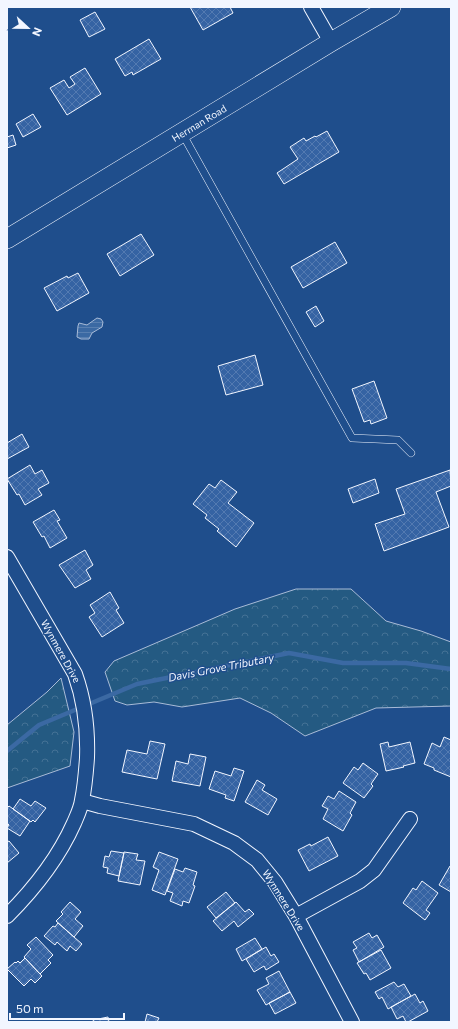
<svg xmlns="http://www.w3.org/2000/svg" width="458" height="1029" font-family="Commissioner,sans-serif">
<style>
.forest{fill:url(#forest-crowns);stroke:#a8bbd7}
.water{fill:url(#water-rules);stroke:#a8bbd7}
.lines{fill:none;stroke-linecap:round;stroke-linejoin:round}
.stream{stroke:#3b69a3;stroke-width:4.5}
.building{fill:url(#building-cross-hatch);stroke:#f2f6ff}
.lane-casing{stroke:#f2f6ff;stroke-width:8}
.street-casing{stroke:#f2f6ff;stroke-width:16}
.secondary-casing{stroke:#f2f6ff;stroke-width:20}
.lane{stroke:#1f4e8c;stroke-width:7}
.street{stroke:#1f4e8c;stroke-width:14}
.secondary{stroke:#1f4e8c;stroke-width:19}
.labels{text-anchor:middle;dominant-baseline:central;stroke-width:3;stroke-linejoin:round;paint-order:stroke}
.street-label{font-size:10px;fill:#f2f6ff;stroke:#1f4e8c}
.water-label{font-size:11px;font-style:italic;fill:#f2f6ff;stroke:#1f4e8c}
</style>
<defs>
<pattern id="forest-crowns" width="20" height="18" patternUnits="userSpaceOnUse"><rect width="20" height="18" fill="#245a82"/><path d="M2 6a3 3 0 1 1 6 0M12 15a3 3 0 1 1 6 0" fill="none" stroke="#447295"/></pattern>
<pattern id="water-rules" width="6" height="5" patternUnits="userSpaceOnUse"><rect width="6" height="5" fill="#3b69a3"/><path d="M0 2.5h6" fill="none" stroke="#587fb1"/></pattern>
<pattern id="building-cross-hatch" width="8" height="8" patternUnits="userSpaceOnUse"><rect width="8" height="8" fill="#3563a3"/><path d="M0 0l8 8M0 8l8-8" fill="none" stroke="#537ab1"/></pattern>
</defs>
<rect width="100%" height="100%" fill="#1f4e8c"/>
<path class="forest" d="M296,589H351L386,621L421,631L451,642V706L376,708L305,736L271,713L240,698L182,707L154,702L127,705L115,701L105,672L114,661L235,609Z
M61,678L74,732L70,766L7,788V725L47,692Z"/>
<path class="water" d="M97,318L101,319L103,322L102,327L92,333L89,339H81L77,337L78,326L79,323L87,325Z"/>
<g class="lines">
<path class="stream" d="M7,751L39,725L137,684L289,653L343,663H406L451,669"/>
</g>
<path class="building" d="M190,7H230L233,13L203,30Z
M95,12L105,29L89,37L80,20Z
M149,39L161,59L133,75L132,72L125,76L115,59Z
M85,68L101,94L67,115L50,88L64,80L69,88L75,84L70,77Z
M33,114L41,127L23,137L16,124Z
M327,131L339,152L284,184L277,173L298,159L290,147L304,138L306,141L315,136L316,137Z
M13,135L16,145L7,148V137Z
M141,234L154,255L120,276L107,254Z
M335,242L347,263L303,288L291,267Z
M78,273L89,293L57,311L44,288L67,276L68,278Z
M316,306L324,321L315,327L306,312Z
M255,355L263,385L226,395L218,366Z
M374,381L387,418L371,424L370,420L364,422L352,389Z
M22,434L29,447L7,459V443Z
M30,465L35,474L42,470L49,483L38,489L42,495L25,505L19,494L17,495L7,479Z
M450,470L451,486L436,492L449,527L384,551L375,524L405,514L396,489Z
M375,479L379,493L353,503L348,489Z
M221,480L237,492L228,503L254,523L236,547L217,531L219,529L205,518L207,515L193,504L209,484L215,488Z
M54,510L60,520L57,521L67,538L50,548L44,536L42,537L33,522Z
M85,550L93,565L86,570L91,579L75,588L59,565Z
M110,592L119,608L116,610L124,623L102,637L89,617L95,613L90,605Z
M444,737L451,740V777L434,770V768L424,764L432,743L440,747Z
M150,741L165,744L157,779L122,772L127,750L147,754Z
M388,742L389,747L410,742L415,763L403,766L404,767L386,771L380,744Z
M190,754L206,757L200,786L172,781L176,761L188,764Z
M363,763L378,774L371,784L373,786L364,798L343,783L354,767L358,770Z
M234,768L244,771L234,801L225,798L226,795L209,789L215,771L231,776Z
M257,780L265,785L262,790L277,799L268,815L245,802Z
M339,791L356,802L350,813L352,815L343,831L323,819L328,809L322,806L328,796L334,799Z
M20,799L31,806L35,801L46,808L35,822L33,820L31,822L13,809Z
M9,806L30,821L20,836L7,828L9,825L7,823V808Z
M328,837L338,856L309,871L298,850L310,844L311,846Z
M9,841L19,853L7,863V842Z
M111,851L124,853L119,876L107,873L108,868L103,867L105,856L109,857Z
M124,852L138,854L136,860L145,861L140,885L118,881Z
M159,852L178,859L165,895L152,890L159,870L153,867Z
M450,866L451,867V892L439,885Z
M185,868L197,872L193,885L195,886L189,903L183,901L182,906L170,901L173,893L167,891L175,869L183,872Z
M422,881L438,893L426,910L430,913L425,920L403,903L413,888L416,890Z
M226,892L235,903L216,918L207,907Z
M70,902L81,912L75,919L83,926L74,937L56,921L63,914L61,912Z
M236,902L245,912L249,909L254,914L238,927L234,921L222,931L213,921Z
M58,923L82,944L76,951L70,946L67,951L57,942L55,945L44,936L53,926L55,927Z
M369,933L372,938L377,935L384,947L359,962L353,950L357,948L353,942Z
M36,937L53,955L48,960L51,963L40,974L24,957L31,949L27,945Z
M255,938L262,949L242,961L236,949Z
M266,947L271,956L274,954L279,962L266,970L264,966L254,972L246,959Z
M381,950L391,968L370,980L366,973L364,974L357,963Z
M25,958L42,976L35,983L31,979L24,986L7,969L15,962L16,963L18,961L20,963Z
M279,971L290,992L266,1005L257,990L269,984L266,978Z
M394,982L398,987L404,984L411,996L388,1009L382,997L379,999L375,992Z
M290,992L296,1003L275,1014L269,1003Z
M415,994L420,1003L423,1001L428,1011L408,1022H406L403,1016L397,1019L391,1007Z
M147,1014L159,1018L157,1022H145Z
M108,1017L109,1022H94L93,1020Z"/>
<g class="lines">
<defs>
<path id="lane" d="M182,133L352,438L398,440L411,453"/>
<path id="street" d="M311,7L331,42
M7,557L75,674C85,702 88,729 87,758C86,772 85,786 82,800C81,808 77,816 74,823C58,859 35,888 7,916
M82,801L100,806L194,824L234,843L257,860L275,882L296,916L352,1022
M296,916L360,881L374,870L410,819"/>
<path id="secondary" d="M7,239L331,42L391,7"/>
</defs>
<use href="#lane" class="lane-casing"/>
<use href="#street" class="street-casing"/>
<use href="#secondary" class="secondary-casing"/>
<use href="#lane" class="lane"/>
<use href="#street" class="street"/>
<use href="#secondary" class="secondary"/>
</g>
<g class="labels">
<g class="street-label">
<text transform="translate(199 123) rotate(-31)">Herman Road</text>
<text transform="translate(61 651) rotate(61)">Wynmere Drive</text>
<text transform="translate(284 900) rotate(58)">Wynmere Drive</text>
</g>
<g class="water-label">
<text transform="translate(221 667) rotate(-11)">Davis Grove Tributary</text>
</g>
</g>
<rect width="458" height="1029" fill="none" stroke="#f2f6ff" stroke-width="16"/>
<g transform="translate(28 28) rotate(112)" stroke="#1f4e8c" stroke-width="3" paint-order="stroke">
<path d="M0-3L7 15L0 10L-7 15Z" fill="#f2f6ff"/>
<text y="-6" font-size="11" font-weight="bold" text-anchor="middle" fill="#f2f6ff">N</text>
</g>
<path d="M10 1013v6h114v-6" fill="none" stroke="#f2f6ff" stroke-width="2"/>
<text x="16" y="1013" font-size="12" fill="#f2f6ff" stroke="#1f4e8c" stroke-width="3" paint-order="stroke">50 m</text>
</svg>
